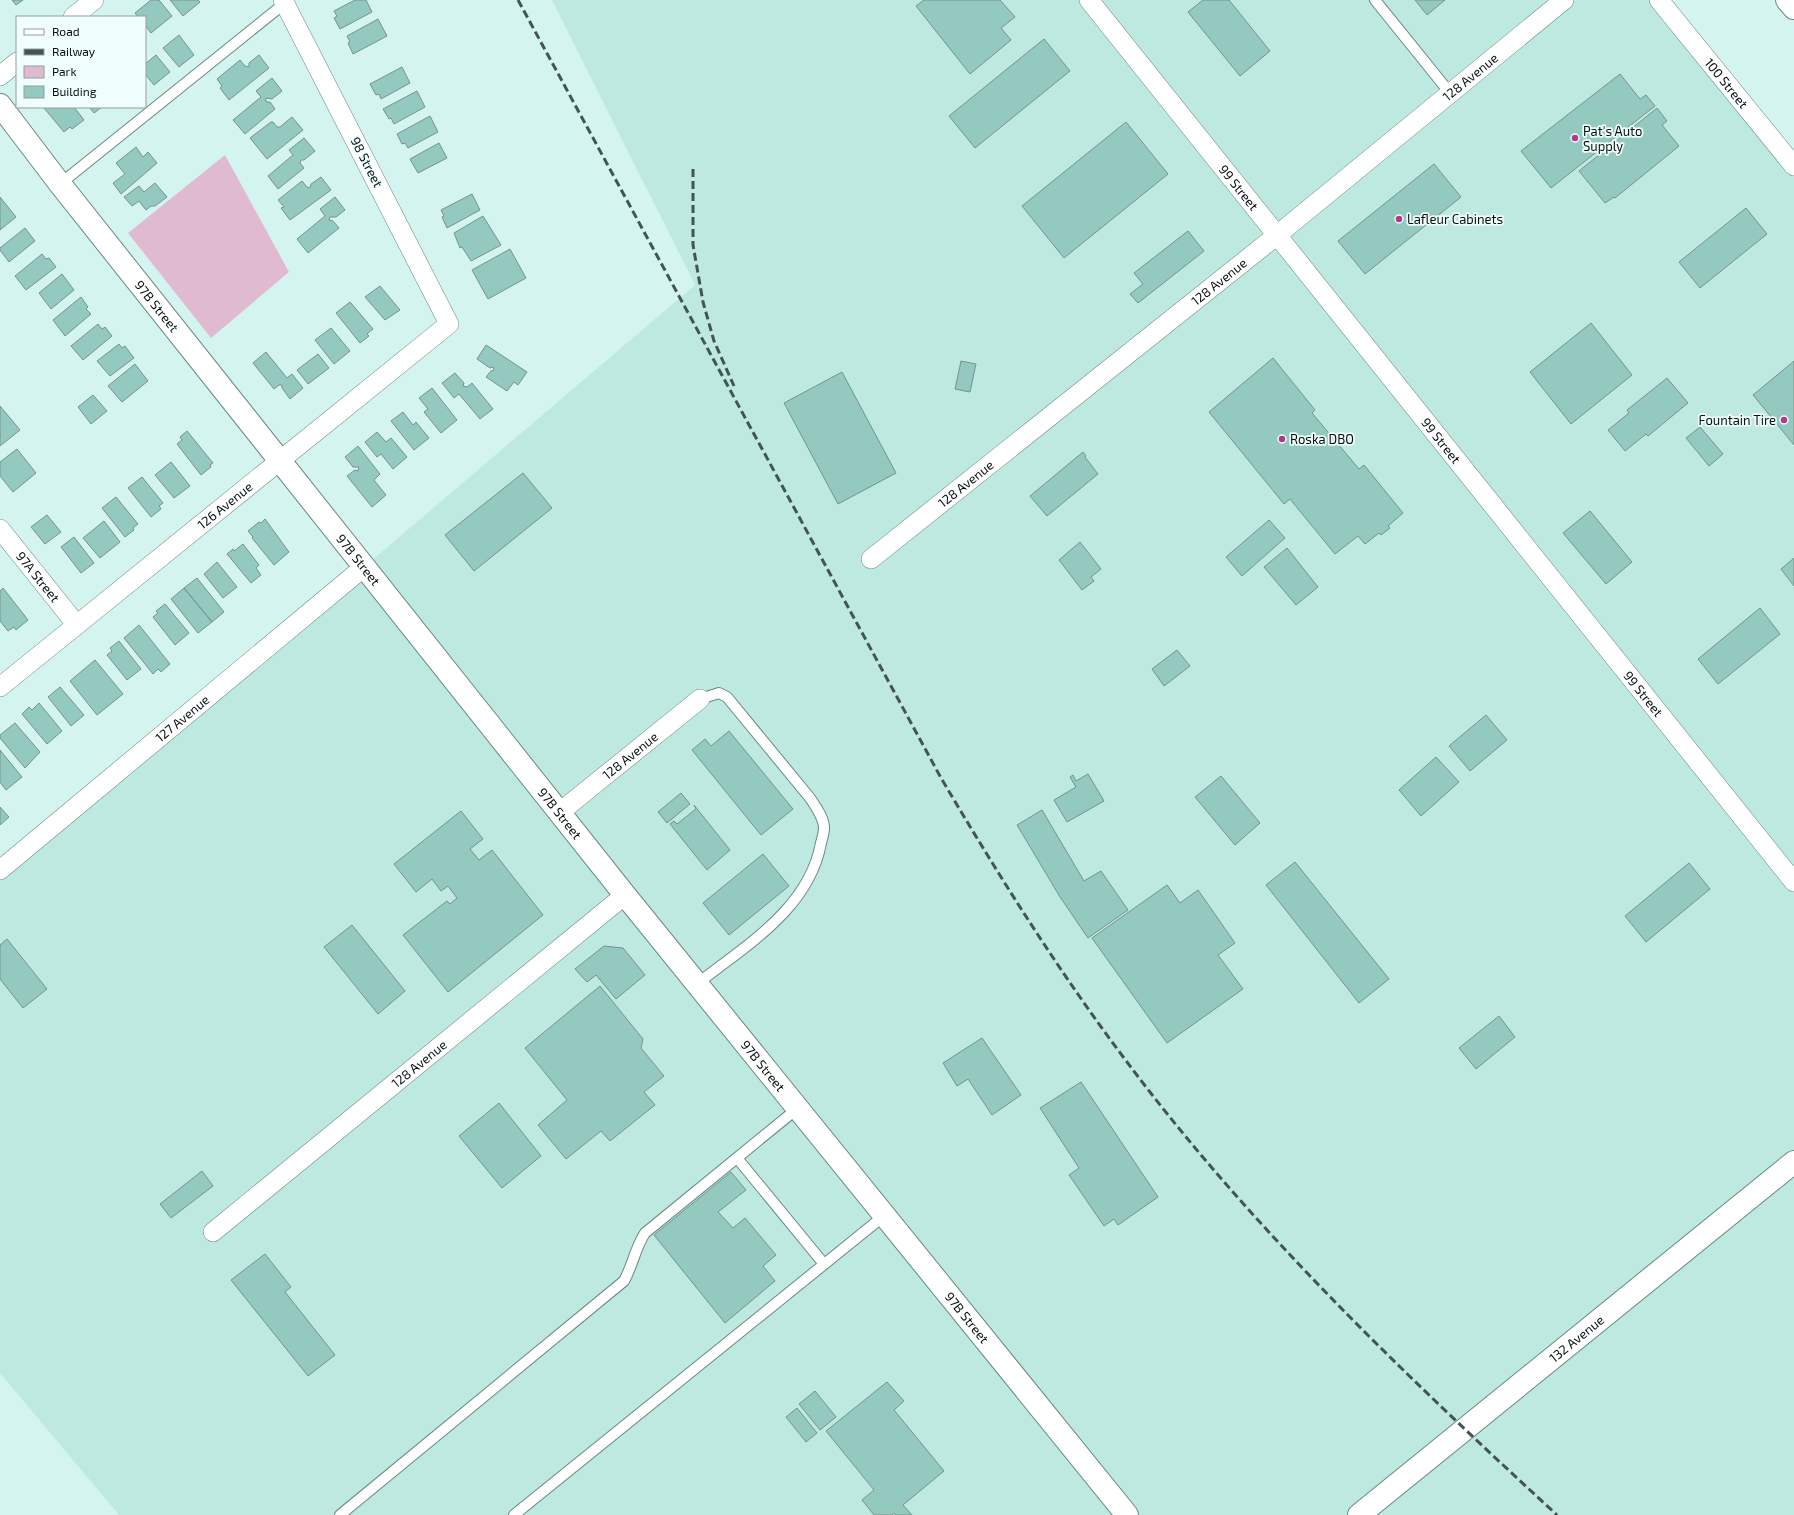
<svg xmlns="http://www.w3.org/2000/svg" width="1794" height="1515" font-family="'Exo 2',sans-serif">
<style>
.built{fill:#bee9e1}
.green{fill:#dfbad0}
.building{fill:#94c9c0;stroke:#74938d}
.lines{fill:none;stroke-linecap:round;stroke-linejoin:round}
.lane-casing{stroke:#698882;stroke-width:12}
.street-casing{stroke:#698882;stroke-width:20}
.secondary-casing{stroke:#698882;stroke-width:24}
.primary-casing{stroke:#698882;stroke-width:24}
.lane{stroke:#fff;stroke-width:10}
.street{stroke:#fff;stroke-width:19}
.secondary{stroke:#fff;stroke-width:22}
.primary{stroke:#fff;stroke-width:22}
.rail{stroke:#435551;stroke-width:3;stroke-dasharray:8 4;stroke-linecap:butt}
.poi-dot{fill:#b1398e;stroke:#f0fefb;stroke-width:1.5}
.labels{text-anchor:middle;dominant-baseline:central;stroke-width:3.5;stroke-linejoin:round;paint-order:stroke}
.street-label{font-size:13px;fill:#06110f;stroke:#f0fefb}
.poi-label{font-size:13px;fill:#06110f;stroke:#f0fefb;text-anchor:start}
</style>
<rect width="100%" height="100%" fill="#d4f5ef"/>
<path class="built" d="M552,0H1659L1794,166V1515H119L0,1373V870L364,567L695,285Z"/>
<path class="green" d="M225,155L289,272L211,338L128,233Z"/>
<path class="building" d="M12,0H23L16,5Z
M151,0H159L172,16L151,33L145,25V17H138L135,13Z
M170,0H198L200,2L183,16Z
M355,0H366L372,12L340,29L334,18L337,16L334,11Z
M924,0H1000L1015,17L1001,28L1011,40L970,74L916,6Z
M1203,0H1229L1270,51L1240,76L1188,12Z
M1415,0H1445L1427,15Z
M378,19L387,36L353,54L348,43L350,42L347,36Z
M179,35L194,55L179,67L163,48Z
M1044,39L1070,71L975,148L949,116Z
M156,55L170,72L154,85L145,74V64Z
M259,55L269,68L229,100L220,88L222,86L217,79L240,60L245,66L249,67V63Z
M402,67L410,83L381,99L379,94L376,95L370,84Z
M1620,74L1640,99L1646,95L1655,106L1551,188L1521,151Z
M272,78L282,91L272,99L266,98V102H270L275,109L245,134L233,120L261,97L256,91Z
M417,91L425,107L394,124L391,118L389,119L383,109Z
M46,107H74L84,120L72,129L70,127L64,132L44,108Z
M89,107H102L94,113Z
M1657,108L1667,121L1662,125L1679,146L1615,198L1614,197L1605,203L1579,171Z
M430,116L438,132L408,148L405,143L402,144L397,134Z
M292,117L303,130L267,159L250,138L271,122H273L277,127H280Z
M1126,122L1168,174L1064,258L1022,206Z
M304,138L315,151L304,160H301L300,163L304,168L278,189L268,176L293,155L289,150Z
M439,143L447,158L418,173L410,159Z
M136,147L143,157L148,152L157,163L121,194L113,183L125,174L116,163Z
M1434,164L1461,197L1365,274L1338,241Z
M321,177L331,190L290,220L281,208L284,207L278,200L302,181L307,187L310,188L311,184Z
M155,183L167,197L155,206H151L146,210L139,201L132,206L124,197L139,186L144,192Z
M472,194L480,210L447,228L442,217L444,216L441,210Z
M0,197L16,217L0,230Z
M335,197L345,210L336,217H330L329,220L333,221L339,228L308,253L297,239L325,216L320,209Z
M1746,208L1767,234L1700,288L1679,262Z
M483,216L501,245L471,261L462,247L460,248L454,233Z
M25,228L35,241L9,262L0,250V248Z
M1188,231L1204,251L1138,303L1130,294L1143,284L1134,273Z
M510,249L526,278L488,299L472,270Z
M42,254L46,259L49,258L56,267L26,290L15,276Z
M62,274L74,290L51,309L39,293Z
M380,286L400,310L385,320L365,297Z
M81,297L88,307L86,309L91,314L65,336L53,320Z
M350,302L373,329L367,334L369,336L360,343L336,313Z
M1591,323L1632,375L1571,424L1530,372Z
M98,324L102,329L105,327L112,336L83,360L71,346Z
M331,328L350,351L334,364L315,340Z
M119,344L122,348L125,346L134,358L110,376L97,361Z
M486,345L527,372L518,385L514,382L507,391L486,377L491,371L494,370L493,367L490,368L477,359Z
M266,352L287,378L292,374L303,388L290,399L282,388V385H279L274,389L253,363Z
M318,354L329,368L308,384L297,370Z
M1273,358L1315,410L1312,413L1359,469L1364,465L1403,513L1388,526L1390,528L1381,535L1379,533L1365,544L1358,536L1335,554L1290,499L1284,504L1209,412Z
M961,361L976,364L970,392L955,389Z
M1794,361V445L1753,395Z
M135,364L148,381L122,402L108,386Z
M842,372L896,473L838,504L784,403Z
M455,373L464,383L463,386L467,387L472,383L493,409L480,419L459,394L454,398L442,383Z
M1667,378L1688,403L1648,436L1646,434L1625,451L1608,430L1629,413L1627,410Z
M432,388L457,420L441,433L424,412L428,409L419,398Z
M93,395L107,411L91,424L78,407Z
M0,406L20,430L0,446Z
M403,412L413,425L416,422L429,438L414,450L391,421Z
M1700,427L1723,454L1709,466L1686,438Z
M187,431L213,463L210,465L211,467L201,475L177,444L182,440L180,437Z
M377,432L386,442L391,438L407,457L393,469L381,454L377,457L365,442Z
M358,446L380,474L374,480L386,495L372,507L347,476L355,470L358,471L359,467H353L345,457Z
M17,449L36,473L13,492L0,476V462Z
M1083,452L1086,456L1085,457L1098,474L1047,516L1030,496Z
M171,462L190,486L174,498L155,475Z
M523,473L552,508L474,571L445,535Z
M142,477L163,503L159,506L161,509L151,517L128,488Z
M116,497L138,524L133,528L134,530L125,537L102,508Z
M1590,511L1632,562L1606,584L1563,533Z
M47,515L61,532L45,544L31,527Z
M265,519L289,552L274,565L252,538L253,537L248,531L259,522L261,523Z
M1269,520L1285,538L1242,576L1226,557Z
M104,521L120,542L100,558L83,538Z
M74,537L94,563L81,573L61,547Z
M1080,542L1101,569L1091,577L1094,581L1082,590L1059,560Z
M243,544L259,565L256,568L261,575L251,583L227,554L233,549L234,551Z
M1287,548L1318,587L1296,605L1264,567Z
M1794,558V586L1781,569Z
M217,562L237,587L223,598L204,574Z
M197,578L224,612L212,622L184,588Z
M3,588L28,620L16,630L14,627L8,631L0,621V591Z
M184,588L212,622L198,633L171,599Z
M165,604L189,633L175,645L153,617L158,613L156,611Z
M1760,608L1780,634L1718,684L1698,659Z
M139,625L170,664L161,672L158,669L153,674L124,638Z
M119,641L141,669L127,680L107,655L112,651L110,648Z
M1177,650L1190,666L1164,686L1152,669Z
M95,660L123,694L97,715L70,681Z
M60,687L84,715L71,726L48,697Z
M39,703L62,731L47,744L22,714L29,707L32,710Z
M1486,715L1507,740L1470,771L1449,746Z
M15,723L40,752L25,768L0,738V735Z
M729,731L793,809L761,835L692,750L705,739L711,746Z
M0,750L22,777L6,790L0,782Z
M1436,757L1459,782L1421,816L1399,790Z
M1088,774L1104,801L1067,822L1054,800L1076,787L1070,777L1073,775L1076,781Z
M1221,776L1260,823L1235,845L1195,797Z
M681,793L690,804L667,823L658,812Z
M694,805L730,850L707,870L670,824L674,821L677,824L696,809Z
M0,807L9,817L0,825Z
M1042,810L1084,881L1101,871L1128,910L1088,938L1060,897L1017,825Z
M461,811L483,839L470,849L479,860L492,850L543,915L448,992L403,935L447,901L450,904L457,898L448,886L441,891L432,879L416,892L394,864Z
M763,854L789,886L729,935L703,903Z
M1295,862L1389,979L1359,1003L1266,885Z
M1689,863L1710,889L1646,942L1625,916Z
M1167,885L1180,903L1198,890L1235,943L1218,955L1243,989L1167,1043L1092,938Z
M352,925L405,991L378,1014L324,947Z
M7,939L47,989L23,1008L0,979V945Z
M604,946L623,948L645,975L616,999L596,975L587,982L575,969Z
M600,986L643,1039L641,1048L664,1076L644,1092L655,1105L610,1141L601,1131L566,1159L538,1125L567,1100L525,1048Z
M1499,1016L1515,1037L1476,1069L1459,1048Z
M982,1038L1021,1095L992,1115L968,1079L957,1086L943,1063Z
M1081,1082L1158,1197L1118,1225L1114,1219L1104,1226L1069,1175L1079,1168L1040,1108Z
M499,1103L541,1156L502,1188L459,1136Z
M202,1171L213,1186L171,1218L160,1204Z
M731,1172L746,1190L718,1212L733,1228L745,1218L776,1255L763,1266L775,1281L725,1323L654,1235Z
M265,1254L291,1287L285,1292L335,1355L308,1376L231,1280Z
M887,1382L904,1401L894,1410L944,1471L903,1505L912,1515H896L894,1513L892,1515H874L862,1500L874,1490L826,1431Z
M815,1391L836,1417L820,1430L799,1404Z
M797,1408L817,1433L806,1442L786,1417Z"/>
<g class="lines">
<defs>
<path id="lane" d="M1375,0L1450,93
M60,184L285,3
M697,984C746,945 809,909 821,843C822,839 824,833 824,828C824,818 816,807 810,798L727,697L719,693L700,699
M737,1158L824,1264
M340,1515L624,1281C633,1265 635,1248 645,1233L798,1108
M514,1515L885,1215"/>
<g id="street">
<path id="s1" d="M1089,0L1794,882"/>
<path id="s2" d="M1659,0L1794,166"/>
<path d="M73,17L94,0"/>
<path d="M0,76L17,62"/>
<path id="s3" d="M0,529L76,624"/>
<path id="s4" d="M871,559L1276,236L1564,0"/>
<path id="s5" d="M0,687L449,324L283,0"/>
<path id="s6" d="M560,812L700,699"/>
<path id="s7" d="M0,870L364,567"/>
<path id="s8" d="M213,1232L625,895"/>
</g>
<g id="secondary">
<path id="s9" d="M0,105L60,184L625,895L1127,1515"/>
<path id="s10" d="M1359,1515L1794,1162"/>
</g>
<path id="primary" d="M1787,0L1794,8"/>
</defs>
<use href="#lane" class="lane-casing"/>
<use href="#street" class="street-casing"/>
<use href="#secondary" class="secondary-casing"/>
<use href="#primary" class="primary-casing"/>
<use href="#lane" class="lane"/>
<use href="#street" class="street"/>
<use href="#secondary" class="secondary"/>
<use href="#primary" class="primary"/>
<path class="rail" d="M518,0L941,778C999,876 1059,972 1127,1062C1252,1229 1404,1374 1557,1515
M693,169V245L703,302L714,341L734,386"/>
</g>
<g class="poi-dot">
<circle cx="1575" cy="138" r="4"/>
<circle cx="1399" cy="219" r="4"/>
<circle cx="1784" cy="420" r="4"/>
<circle cx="1282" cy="439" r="4"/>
</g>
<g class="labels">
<g class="street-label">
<text stroke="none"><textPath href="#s4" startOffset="769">128 Avenue</textPath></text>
<text stroke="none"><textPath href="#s2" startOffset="107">100 Street</textPath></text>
<text transform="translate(367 162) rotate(63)">98 Street</text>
<text stroke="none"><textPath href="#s1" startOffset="240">99 Street</textPath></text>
<text stroke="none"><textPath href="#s4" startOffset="445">128 Avenue</textPath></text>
<text stroke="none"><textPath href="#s9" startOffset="255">97B Street</textPath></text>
<text stroke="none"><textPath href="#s1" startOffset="564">99 Street</textPath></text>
<text stroke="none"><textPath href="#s4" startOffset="121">128 Avenue</textPath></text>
<text stroke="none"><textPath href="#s5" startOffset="289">126 Avenue</textPath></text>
<text stroke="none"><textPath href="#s9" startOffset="579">97B Street</textPath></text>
<text stroke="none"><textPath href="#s3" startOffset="61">97A Street</textPath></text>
<text stroke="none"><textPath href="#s1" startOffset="888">99 Street</textPath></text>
<text stroke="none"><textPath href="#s7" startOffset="237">127 Avenue</textPath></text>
<text stroke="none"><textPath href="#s6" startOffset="90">128 Avenue</textPath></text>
<text stroke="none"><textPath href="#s9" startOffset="903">97B Street</textPath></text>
<text stroke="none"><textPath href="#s8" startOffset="266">128 Avenue</textPath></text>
<text stroke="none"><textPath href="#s9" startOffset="1227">97B Street</textPath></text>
<text stroke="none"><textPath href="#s9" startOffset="1551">97B Street</textPath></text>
<text stroke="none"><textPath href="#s10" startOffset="280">132 Avenue</textPath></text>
</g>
<g class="poi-label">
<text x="1583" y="131">Pat's Auto<tspan x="1583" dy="15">Supply</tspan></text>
<text x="1407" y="219">Lafleur Cabinets</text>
<text x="1776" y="420" text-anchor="end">Fountain Tire</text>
<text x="1290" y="439">Roska DBO</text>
</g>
</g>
<rect x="16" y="16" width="130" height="92" fill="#f0fefb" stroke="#929f9d"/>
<rect x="24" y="29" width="20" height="6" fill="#ffffff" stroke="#929f9d"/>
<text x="52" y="36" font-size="12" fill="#06110f">Road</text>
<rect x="24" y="49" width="20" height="6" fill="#435551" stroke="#929f9d"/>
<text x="52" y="56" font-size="12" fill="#06110f">Railway</text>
<rect x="24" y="66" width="20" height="12" fill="#dfbad0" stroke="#929f9d"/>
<text x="52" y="76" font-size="12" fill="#06110f">Park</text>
<rect x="24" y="86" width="20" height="12" fill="#94c9c0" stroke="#929f9d"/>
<text x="52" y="96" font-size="12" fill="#06110f">Building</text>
</svg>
